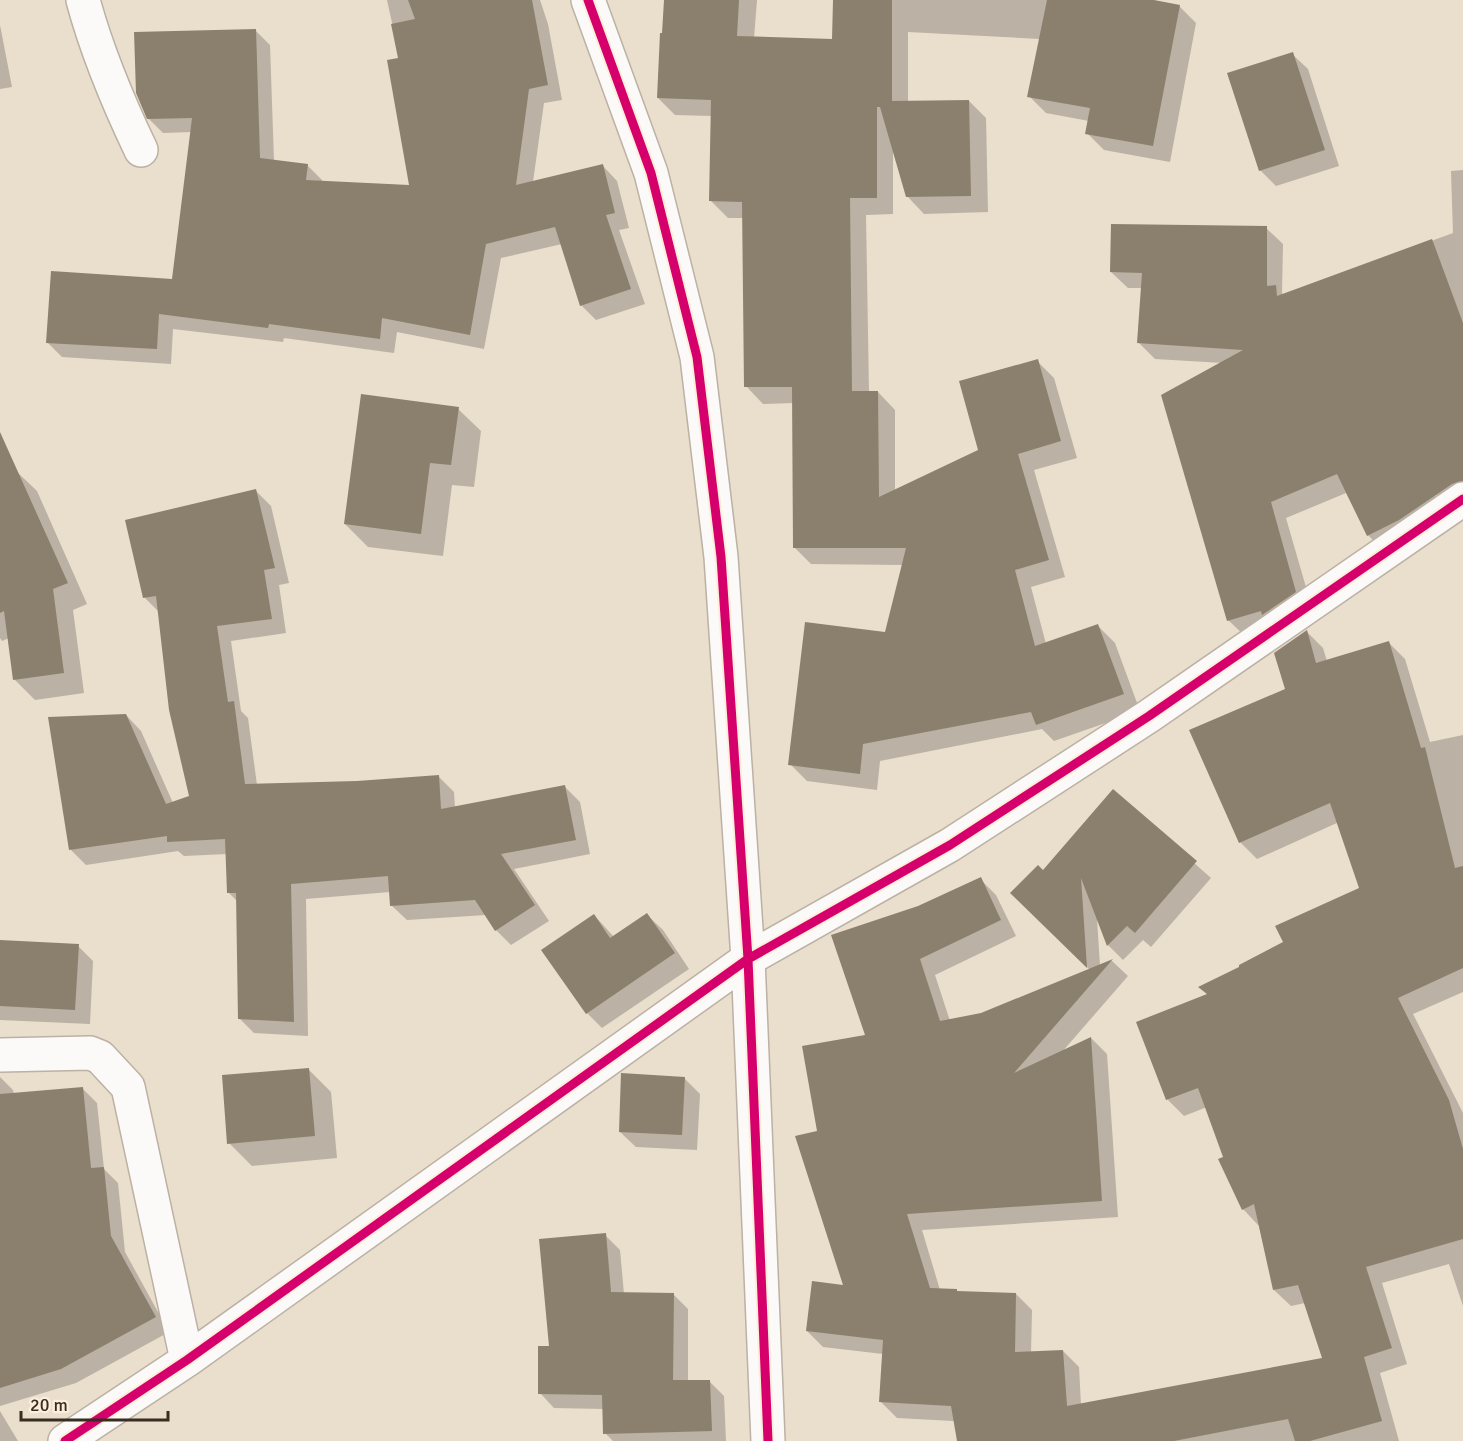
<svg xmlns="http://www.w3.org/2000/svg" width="1463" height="1441" font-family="Signika,sans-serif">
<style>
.shadow{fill:#0003}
.building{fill:#8b806d}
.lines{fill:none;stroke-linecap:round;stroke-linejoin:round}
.minor-casing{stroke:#bbb1a4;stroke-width:36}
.minor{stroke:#fcfaf8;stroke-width:33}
.cycleway-casing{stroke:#fceedb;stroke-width:13}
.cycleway{stroke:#d6006c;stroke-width:9}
</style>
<rect width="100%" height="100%" fill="#eadecd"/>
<path class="shadow" d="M387,0H540L548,24L562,100L544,103L533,182L603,166L617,181L629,228L619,230L645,304L596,320L581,305L562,244L501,258L484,349L397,332L394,353L284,338L283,342L173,329L171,364L62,357L47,342L173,281L191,132L163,133L148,118L255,30L270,45L274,161L307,165L322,180V182L411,187L400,59Z
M666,0H757L754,38L834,41V0H1146L1179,6L1196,23L1170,162L1104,150L1087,133L1089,121L1046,113L1029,96L1040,39L908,32V102L969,101L986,118L988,212L924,214L907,196L893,151V214L866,215L869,393L878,392L895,410V491L980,451L1037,361L1054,378L1077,458L1034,470L1065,577L1031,587L1046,644L1098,626L1115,643L1140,711L1054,741L1042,729L880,761L877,790L807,781L790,764L886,634L903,565L811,564L794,547V403L763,404L746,386L743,218H728L711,201L712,116L675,115L658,98Z
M0,25L12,87L0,89Z
M1292,54L1308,69L1339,166L1276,186L1260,170Z
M1463,170V485L1435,496L1448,514L1384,552L1368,535L1346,493L1286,518L1312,608L1245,636L1228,620L1223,363L1155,359L1138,342L1142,288H1128L1111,272L1266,228L1283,244L1282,293L1284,295L1453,233L1451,171Z
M458,409L481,431L474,487L452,485L443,556L368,547L345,524Z
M16,471L37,491L87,604L73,610L84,693L35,700L15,680L9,638L2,641L0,638V478Z
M256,491L271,506L289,583L279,585L286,633L231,641L241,711L248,718L257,785L357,782L438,776L454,792L455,808L565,787L580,802L590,854L514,869L549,921L511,945L496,930L486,915L407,920L391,905L390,892L306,899L308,1036L254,1033L239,1018L237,901L229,893L227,854L184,856L178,851L86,865L71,850L126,715L141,731L173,803L191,797L159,612L145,598Z
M1307,632L1323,648L1327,661L1389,643L1405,659L1430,742L1463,735V992L1413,1014L1463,1113V1306L1449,1264L1382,1283L1407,1364L1380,1373L1399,1441H1010L1066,1427L897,1418L881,1402L883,1354L823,1347L807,1331L845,1286L819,1132L867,1036L918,907L980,879L996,895L1016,936L935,975L950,1021L981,1015L1090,970L1012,893L1043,872L1113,791L1211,878L1151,947L1143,940L1123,960L1108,945L1097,919L1100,966L1112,961L1128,976L1062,1052L1091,1038L1107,1054L1118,1217L922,1230L940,1290L959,1293L1016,1294L1032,1310L1031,1353L1063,1351L1079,1367L1082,1424L1324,1359L1305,1303L1291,1306L1274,1290L1259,1226L1243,1209L1207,1107L1184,1116L1167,1099L1208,995L1241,968L1284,943L1361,889L1339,822L1257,859L1240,842L1286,690Z
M594,915L614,937L647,915L663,930L689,969L602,1028L587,1013Z
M0,941L78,946L93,961L90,1024L0,1020Z
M308,1069L331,1092L337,1158L252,1166L229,1143Z
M0,1077L13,1090L14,1095L83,1089L97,1103L104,1169L118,1183L125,1252L169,1332L76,1383L0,1406Z
M684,1078L700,1094L697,1150L636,1147L620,1132Z
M605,1235L620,1250L624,1294H673L688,1309V1382L709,1381L724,1396L726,1441H613L605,1433L604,1409L554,1408L540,1393L550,1347Z
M0,1411L18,1441H0Z"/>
<path class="building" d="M408,0H532L548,85L529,89L516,185L603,164L615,213L606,215L631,289L580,306L555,227L486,244L470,335L382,318L380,339L269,324L268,328L159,314L157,349L46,343L51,271L172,279L192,118L147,119L136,93L134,32L256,29L260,158L308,164L306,180L409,185L387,60L398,58L391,24L415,19Z
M664,0H739L737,36L832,39L833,0H892V101L969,100L971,196L906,197L880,107H877V198H850L852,391H878L879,497L978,450L959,381L1038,359L1061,441L1018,454L1049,560L1015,570L1035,646L1098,624L1124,694L1036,725L1031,712L863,744L860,774L788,765L805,622L885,632L906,548H793L792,387H744L742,202L709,201L711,100L657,98L660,33H662Z
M1047,0H1154L1180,5L1153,146L1085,134L1090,108L1027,97Z
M1293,52L1325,150L1259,171L1227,73Z
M1111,224L1267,226V286L1276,285L1277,296L1432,239L1463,323V481L1452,484L1399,520L1367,536L1337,474L1271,502L1296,592L1262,615L1261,611L1227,621L1161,395L1243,350L1137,343L1142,273L1110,272Z
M361,394L459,407L451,465L430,463L421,534L344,524Z
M0,432L68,583L53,589L64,673L13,680L4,611L0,613Z
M256,489L275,568L264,570L272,619L217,626L228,702L234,701L245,784L357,781L439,775L441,809L565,785L576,840L501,854L535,905L495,931L475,900L390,906L388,876L291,884L294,1022L238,1019L236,893H227L225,839L167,842V836L69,850L48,717L126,714L166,804L189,796L169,710L156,596L143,598L125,520Z
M1307,630L1316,663L1389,641L1421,748L1425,747L1455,868L1463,866V968L1398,998L1449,1100L1463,1149V1239L1366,1267L1392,1348L1364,1357L1382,1421L1310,1441H1295L1288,1419L1174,1441H957L951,1406L879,1402L883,1340L806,1331L812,1281L843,1285L795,1136L817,1131L802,1046L865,1035L831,935L918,906L981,877L1001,920L920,959L940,1021L981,1013L1113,959L1014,1073L1091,1037L1102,1201L907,1214L930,1288L957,1289V1291L1016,1293L1015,1352L1063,1350L1067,1406L1322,1358L1298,1285L1273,1290L1254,1204L1242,1210L1218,1159L1223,1157L1198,1088L1166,1100L1136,1022L1207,994L1198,987L1239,967V965L1283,942L1275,926L1359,888L1330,803L1239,843L1189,730L1285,689L1274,653Z
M1113,789L1197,861L1135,933L1127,926L1107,946L1081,878L1087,968L1010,893L1038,865L1043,870Z
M647,913L675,953L586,1014L541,950L594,914L610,938Z
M0,940L79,944L75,1010L0,1006Z
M309,1068L315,1136L227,1144L222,1075Z
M621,1073L685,1077L682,1135L619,1132Z
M83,1087L91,1168L104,1167L111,1236L156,1317L61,1369L0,1388V1094Z
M606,1233L611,1292L674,1293L673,1380H710L712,1431L603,1434L602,1395L538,1394V1346H549L539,1239Z"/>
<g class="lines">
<defs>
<path id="minor" d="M83,0C97,52 118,102 141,150
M588,0L651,173L697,357L721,557L748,959L768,1441
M0,1055L90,1053L100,1057L128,1087L187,1360
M65,1441L187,1360L748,959L950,845L1149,716L1463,499"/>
</defs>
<use href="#minor" class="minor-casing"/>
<use href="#minor" class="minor"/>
<defs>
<path id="cycleway" d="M588,0L651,173L697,357L721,557L748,959L768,1441
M65,1441L187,1360L748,959L950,845L1149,716L1463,499"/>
</defs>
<use href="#cycleway" class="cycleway-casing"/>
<use href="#cycleway" class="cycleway"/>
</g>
<path d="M21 1411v9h147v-9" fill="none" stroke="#372d21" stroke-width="3"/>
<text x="30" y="1411" font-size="18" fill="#372d21" stroke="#fceedb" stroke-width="4.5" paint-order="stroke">20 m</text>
</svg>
